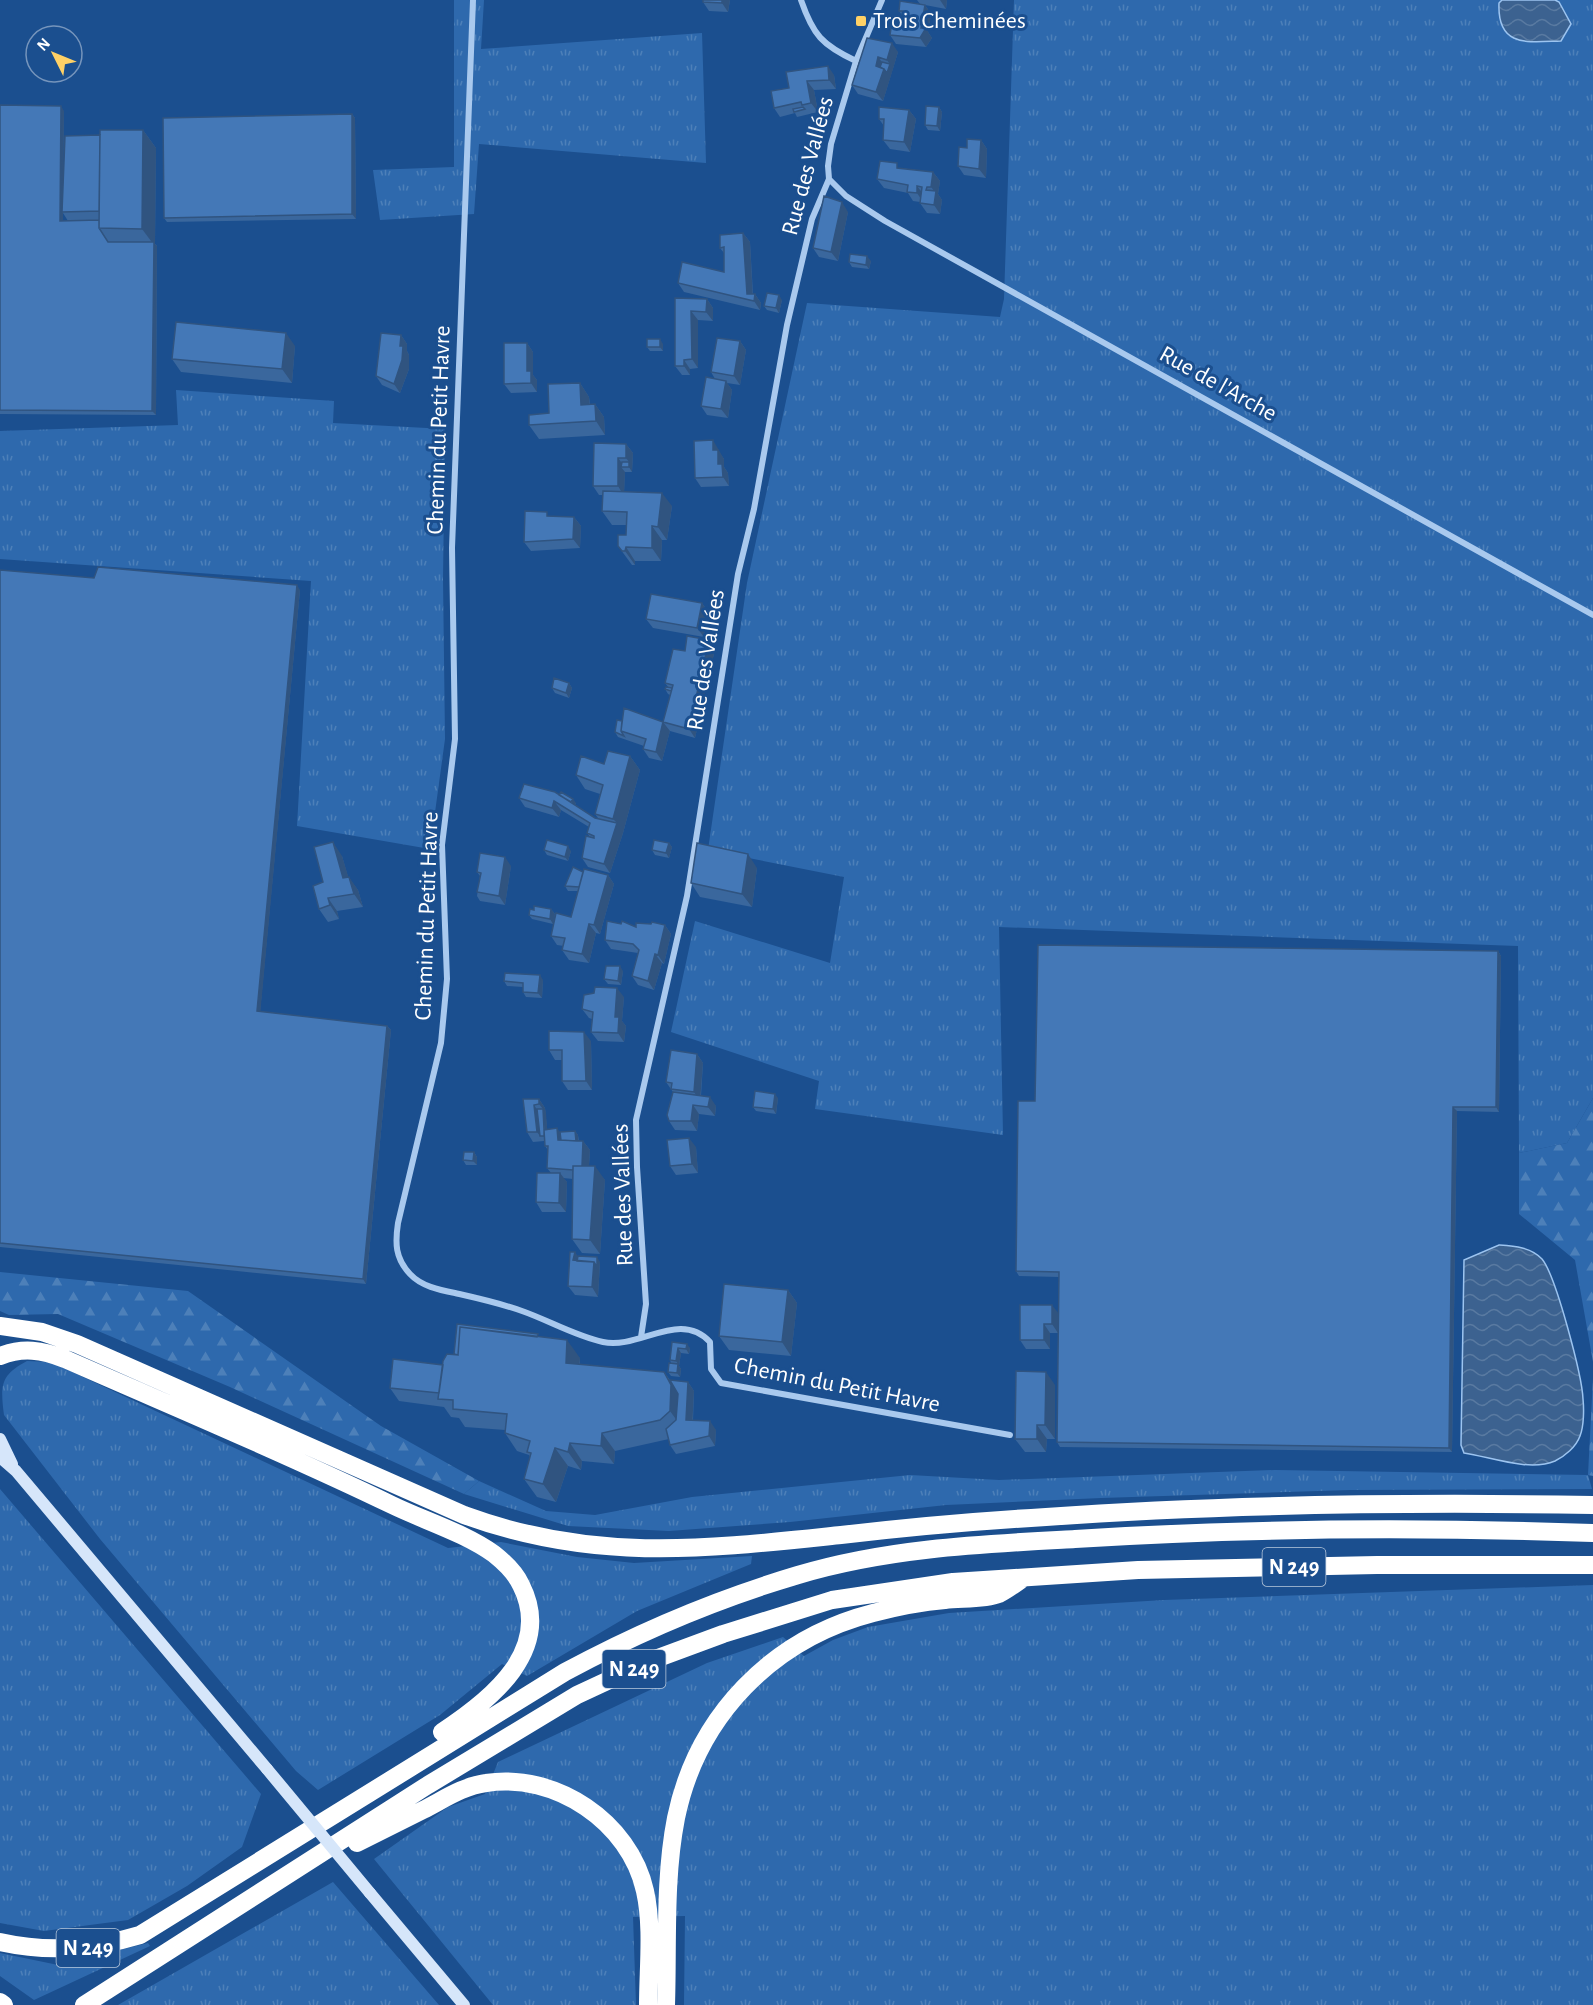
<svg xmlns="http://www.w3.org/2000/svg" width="1593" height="2005" font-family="'Alegreya Sans',sans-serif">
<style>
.grass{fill:url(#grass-tufts)}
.forest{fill:url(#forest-firs)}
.water{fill:url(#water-waves);stroke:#9cc4f0;stroke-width:1.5}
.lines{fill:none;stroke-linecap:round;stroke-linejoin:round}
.street{stroke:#a9c9ee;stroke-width:6}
.secondary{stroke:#d6e6fa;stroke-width:12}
.highway{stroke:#fff;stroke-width:18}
.secondary-bridge{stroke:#d6e6fa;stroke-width:12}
.wall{fill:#3a679d;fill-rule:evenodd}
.shaded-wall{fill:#305480}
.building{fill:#4478b7;stroke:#305480;stroke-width:1.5}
.poi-dot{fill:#ffd166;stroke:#1b4f8f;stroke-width:2}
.labels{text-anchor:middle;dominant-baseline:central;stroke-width:6;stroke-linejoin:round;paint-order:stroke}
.shield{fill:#1b4f8f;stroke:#bbcadd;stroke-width:1.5}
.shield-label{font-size:22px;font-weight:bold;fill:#fff}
.poi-label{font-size:24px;fill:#fff;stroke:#1b4f8f;text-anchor:start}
.street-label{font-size:24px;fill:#fff;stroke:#1b4f8f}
</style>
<defs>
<pattern id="grass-tufts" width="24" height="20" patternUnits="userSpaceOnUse" patternTransform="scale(1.5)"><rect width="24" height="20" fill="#2e69ad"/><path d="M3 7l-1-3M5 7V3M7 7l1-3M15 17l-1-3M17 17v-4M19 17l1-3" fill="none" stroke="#4d80b9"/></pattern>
<pattern id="forest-firs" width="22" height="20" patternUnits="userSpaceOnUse" patternTransform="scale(1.5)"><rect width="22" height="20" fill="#2e69ad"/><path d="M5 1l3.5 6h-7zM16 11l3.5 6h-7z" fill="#4d80b9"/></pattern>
<pattern id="water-waves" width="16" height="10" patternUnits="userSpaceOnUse" patternTransform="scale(1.5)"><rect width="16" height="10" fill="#3c6290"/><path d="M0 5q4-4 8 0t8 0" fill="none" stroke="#597aa1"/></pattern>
</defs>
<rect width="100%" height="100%" fill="#1b4f8f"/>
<path class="grass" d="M454,0H484L481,49L702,33L706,163L479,144L474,214L380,220L373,170L454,167Z
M1014,0H1593V1098L1567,1143L1519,1153L1518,946L999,927L1003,1135L815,1109L819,1081L671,1032L695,921L830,963L844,877L708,850L747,583L807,303L1000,317L1004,299Z
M176,390L334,401L333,423L445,429L443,579L445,739L430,849L297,826L311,581L0,559V431L178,425Z
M27,1361L51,1362L448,1548L501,1542L577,1557L634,1563L752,1556L751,1564L637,1611L527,1676L502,1664L440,1715L318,1790L296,1771L100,1539L4,1415C0,1384 1,1375 27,1361Z
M1275,1470L1588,1475L1592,1489L1350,1490L1101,1498L946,1505L790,1522L669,1531L568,1526L464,1494L479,1481L546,1511L595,1515L692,1497L910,1475L999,1480Z
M0,1489L261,1794L242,1847L187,1886L128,1920L44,1931L0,1923Z
M1593,1585V2005H684L685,1916L633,1917L636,2005H493L374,1859L448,1807L485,1794L498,1762L707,1663L783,1637L804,1656L833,1640L868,1627L949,1613L1164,1600Z
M333,1882L439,2005H118Z
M148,1943L150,1946L34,2000L0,1976V1953L58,1965Z"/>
<path class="forest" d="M1593,1098V1362L1575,1260L1519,1214V1153L1567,1143Z
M0,1272L188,1291L381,1426L479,1481L464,1494L230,1387L58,1314L9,1315L0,1311Z
M1593,1378V1476L1588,1475Z"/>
<path class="water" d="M1502,0H1555L1559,2L1571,24L1561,41C1528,42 1497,48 1499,3Z
M1499,1245C1514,1246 1531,1247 1542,1259C1556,1276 1582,1376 1583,1399C1584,1409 1584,1426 1580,1436C1576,1447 1565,1456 1555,1461C1529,1472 1491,1457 1464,1453L1461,1445L1464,1260Z"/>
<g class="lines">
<path class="street" d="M473,0L452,548L455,739L442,845L447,979L441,1043L398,1223C395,1243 395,1258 410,1274C421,1286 439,1290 455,1293C477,1298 500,1303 522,1311C548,1320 575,1336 603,1342C639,1350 680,1309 710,1342L711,1369L721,1383L1010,1435
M801,0C813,35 822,45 856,61
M829,179L846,196L885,221L1593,615
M641,1337L646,1304L637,1167L636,1120L687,896L738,574L754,509L787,325L812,219L829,179L828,166L831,144L856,61L882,0"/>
<path class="secondary" d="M0,1439L12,1464
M0,1457L16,1471L267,1769
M370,1893L464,2005"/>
<path class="highway" d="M0,1326L42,1332L77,1344L464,1515C595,1563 707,1549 841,1535C909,1527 977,1521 1046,1517C1227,1504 1411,1502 1593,1505
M0,1356C23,1347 42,1350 65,1359C174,1407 285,1453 392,1505C425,1521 465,1533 494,1554C504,1562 516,1574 521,1585C554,1650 491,1700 442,1732
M357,1843C379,1832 401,1821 423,1810C443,1800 463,1786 486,1783C555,1772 630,1822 645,1891C653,1927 648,1968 648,2005
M0,1942C49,1953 93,1949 140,1935L565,1672C639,1632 717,1599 798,1575C888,1548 983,1544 1075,1539C1248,1528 1421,1527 1593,1533
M0,2002L4,2005
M84,2005L428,1785L577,1695L650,1661L723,1634L832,1600L953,1582L1138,1570L1377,1565H1593
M666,2005C668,1944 664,1879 676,1818C697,1716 772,1639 873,1613C896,1607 921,1602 945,1600C961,1598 984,1600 999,1594C1007,1590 1015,1584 1022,1579"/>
<path class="secondary-bridge" d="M267,1769L370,1893"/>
</g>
<path class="wall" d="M730,0L728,12L709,11L703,2Z
M917,0H947L946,9L925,5L931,14L928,32L932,38L926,47L896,44L890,35L900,25L902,15L899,11L920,4Z
M867,38L898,52L883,101L858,94L852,85Z
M786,72L834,75L836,89L814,90L818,112L797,117L795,113L780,117L774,108L789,88Z
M0,105L64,111L63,177L100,135L143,130L156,148L155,244L157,246L156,415L0,414ZM63,213L68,221H63Z
M939,107L942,112L940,131L928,130L925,125Z
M909,110L916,119L910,152L890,149L883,140L884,126L879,119Z
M352,114L355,118L356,219L167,222L164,218Z
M981,140L987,149L986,178L964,175L958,166L967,148Z
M900,168L933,172L940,181L938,194L942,200L940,214L927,213L920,203V202L913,201L908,193L884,188L877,179Z
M848,212L838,261L819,257L813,248Z
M743,233L750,242L753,294H755L761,303L760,310L684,292L678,283L724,272V253L720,248Z
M871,261L869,269L852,267L849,262Z
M675,298L707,299L713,308V321L698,320V368L690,369V375H682L675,366Z
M782,300L779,313L767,310L764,306Z
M401,335L407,344V351L409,355V369L400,393L382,385L376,376Z
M740,341L746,350L740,385L727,383L732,390L728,418L707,415L701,406L715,379L711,372Z
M527,343L533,352V375L537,380V392L511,393L504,384Z
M663,344V351H650L647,347Z
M295,346L292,383L181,372L172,359Z
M580,383L589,397L590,404H595L604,417L605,435L539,439L529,425L549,413Z
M626,444L633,453L632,472H625L624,492L672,506L667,540H662L661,561H635V565H632L618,546L626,535V525H612L602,511L603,495H599L593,486Z
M719,450V452L724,459V467L728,473L729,486L701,487L695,478Z
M574,517L581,526L580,548L531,551L524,542Z
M0,570L94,578L300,590L260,1012L387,1026L391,1030L366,1284L0,1247Z
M702,603L708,612L704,637L653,628L646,619Z
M709,640L715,649L695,738L670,731L662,761L649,758L643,749L644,746L618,737L615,732L622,721L663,722L670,695L668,694L665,689L669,688L665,683L685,651Z
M569,683L572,688L569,698L555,693L552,688Z
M630,756L640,770L623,833L610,873L588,867L582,858L590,837L587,833L589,827L561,810L559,817L525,807L519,798L576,803L575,805L595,818H598L595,814L600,794L585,789L576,775L604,764Z
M669,843L672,847L669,858L655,855L652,850Z
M544,850L571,851L568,861L547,855Z
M342,856L348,877L358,890L363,907L337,911L339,919L328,922L319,909L323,882Z
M511,866L505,905L480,901L477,896L480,876L477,872Z
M757,868L752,907L700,897L691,883Z
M583,872L608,875L614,884L600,934L596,933L589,963L569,960L562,950L564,946L557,945L551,936L571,917L578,891H568L565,886Z
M551,909L555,914L553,924L532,919L529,915L534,910Z
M665,925L671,934L664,964L662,963L654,990L638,985L632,976L638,953L611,949L605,940L636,927Z
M1498,951L1501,956L1499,1112L1457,1111L1452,1452L1060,1447L1057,1442L1058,1333H1050V1349H1026L1020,1340L1058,1314L1059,1277L1019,1276L1016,1271L1035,1101Z
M623,971L621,985L608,984L604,979Z
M543,980L542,998L526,997L523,992V987L507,986L504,981Z
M624,997L622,1021L626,1026L624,1042L598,1041L591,1032L592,1019L589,1018L582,1009Z
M591,1041L592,1090H568L562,1081V1060H555L549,1050Z
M697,1054L703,1063L701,1096L716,1106L715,1116L699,1114L697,1131L675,1130L669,1121L673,1092L666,1082Z
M778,1098L776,1114L756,1111L753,1107Z
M523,1099H539L545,1108L547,1129L560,1132L575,1131L578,1135L579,1141H583L590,1150L589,1166L605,1180L600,1254L582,1253L572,1239L573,1179L563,1178L567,1182L566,1212H542L536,1202L551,1173L547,1168L548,1150L545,1146L544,1141L533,1142L527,1132Z
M696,1147L698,1173L676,1175L670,1166Z
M474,1152L477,1157V1165H466L463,1160Z
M578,1256L600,1262L598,1297L575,1295L568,1286Z
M788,1290L797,1303L791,1356L729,1350L719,1336Z
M540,1337L580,1358V1364L664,1372L670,1380L688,1382L694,1391L693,1421L716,1430L715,1446L676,1454L670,1445L669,1439L615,1451L614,1464L582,1461L581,1470L568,1466L556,1502L537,1497L524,1479L530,1457L529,1455L517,1451L505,1433V1430L465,1427L459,1418L451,1417L444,1407L399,1401L390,1388L443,1365L454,1354Z
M672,1342L690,1348L689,1354L681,1353L679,1366L681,1369L680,1377L671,1376L668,1372L671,1363L670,1360Z
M1055,1385V1439H1047L1046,1452H1025L1015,1439Z"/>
<path class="shaded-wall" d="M722,0H730L728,12L722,3Z
M940,0H947L946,9Z
M925,5L931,14L928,32L932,38L926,47L920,38Z
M892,43L898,52L893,69L887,60Z
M878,57L885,66L890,64L893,69L883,101L876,92V66Z
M828,66L834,75L836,89L829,80Z
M807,81L814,90L818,112L811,103Z
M61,106L64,111L63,212H62L63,213V225L60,221Z
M939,107L942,112L940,131L937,126Z
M909,110L916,119L910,152L904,142Z
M352,114L355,118L356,219L352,214Z
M143,130L156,148L155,244L157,246L156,415L152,411L154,245L142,229Z
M981,140L987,149L986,178L979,169Z
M933,172L940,181L938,194L942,200L940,214L934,205L936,193L931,187Z
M917,186L924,195L923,202L917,193Z
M842,202L848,212L838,261L831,252Z
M743,233L750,242L753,301L747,294Z
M867,256L871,261L869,269L866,265Z
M755,294L761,303L760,310L754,301Z
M779,295L782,300L779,313L776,308Z
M707,299L713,308V321L706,312Z
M691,311L698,320V368L692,359Z
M286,333L295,346L292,383L282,369Z
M401,335L407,344V351L409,355V369L400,393L394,384L400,346Z
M660,339L663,344V351L660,347Z
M740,341L746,350L740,385L734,376Z
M527,343L533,352V375L537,380V392L531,383L527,371Z
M684,360L690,369V375L684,366Z
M726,381L732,390L728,418L721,409Z
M580,383L589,397L591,418L581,405Z
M595,404L604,417L605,435L596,421Z
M713,440L724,459V467L728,473L729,486L723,477L713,450Z
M626,444L633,453L632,472L629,467V462L626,458Z
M618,458L625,467H621L625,472L624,496L618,486Z
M662,493L672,506L667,540L658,527Z
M574,517L581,526L580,548L573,539Z
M652,526L662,540L661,561L652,548Z
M626,547L635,561V565L625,551Z
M297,585L300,590L260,1016L257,1011Z
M702,603L708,612L704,637L697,628Z
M709,640L715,649L695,738L689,729Z
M569,683L572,688L569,698L566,693Z
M663,722L670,731L662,761L656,752Z
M630,756L640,770L623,833L610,873L604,864L617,823L613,819Z
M573,799L576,803L573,808L570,803Z
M554,801L561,810L559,817L552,808Z
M333,842L342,856L353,892L343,878Z
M669,843L672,847L669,858L666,853Z
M568,846L571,851L568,861L565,857Z
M748,854L757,868L752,907L742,894Z
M505,857L511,866L505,905L499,896Z
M608,875L614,884L600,934L594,925Z
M349,877L358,890L363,907L354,894Z
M328,898L337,911L339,919L330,905Z
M551,909L555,914L553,924L550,919Z
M589,924L596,933L589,963L582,954Z
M665,925L671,934L664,964L658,955Z
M1498,951L1501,956L1499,1112L1496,1107Z
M655,954L662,963L654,990L648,981Z
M620,966L623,971L621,985L618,981Z
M540,975L543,980L542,998L538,993Z
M617,988L624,997L622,1021L626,1026L624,1042L618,1033L615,1017Z
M387,1026L391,1030L366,1284L363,1279Z
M584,1032L591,1041L592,1090L586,1081Z
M697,1054L703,1063L700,1101L694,1092Z
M775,1094L778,1098L776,1114L773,1109Z
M710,1097L716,1106L715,1116L708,1107Z
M539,1099L545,1108L546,1113L539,1104Z
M534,1105L540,1114V1136L537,1132Z
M693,1105L699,1114L697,1131L691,1121Z
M1453,1107L1457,1111L1452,1452L1449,1448Z
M543,1109L546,1113L548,1140L545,1136Z
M557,1128L563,1137L564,1145L558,1140Z
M575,1131L578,1135L579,1150L576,1145Z
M689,1138L696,1147L698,1173L692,1164Z
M583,1141L590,1150L588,1180L581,1171Z
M474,1152L477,1157V1165L473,1161Z
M595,1166L605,1180L600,1254L590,1240Z
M560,1173L567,1182L566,1212L559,1203Z
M575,1252L581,1261L573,1260Z
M597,1257L600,1262L598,1297L592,1287L594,1262Z
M788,1290L797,1303L791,1356L782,1342Z
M1052,1305L1059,1314L1058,1333L1052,1324Z
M1044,1324L1050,1333V1349L1044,1340Z
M567,1340L580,1358L578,1381L566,1363Z
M687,1344L690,1348L689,1354L686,1349Z
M678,1348L681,1353L679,1366L681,1369L680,1377L677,1373L678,1364L676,1361Z
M664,1372L676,1390L684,1403L683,1429L670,1411Z
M1046,1372L1055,1385V1439L1045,1425Z
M688,1382L694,1391L692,1429L686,1420Z
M710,1421L716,1430L715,1446L709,1436Z
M1037,1425L1047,1439L1046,1452L1037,1439Z
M602,1433L615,1451L614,1464L601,1446Z
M570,1443L582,1461L581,1470L568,1452Z
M555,1448L568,1466L556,1502L543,1484Z"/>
<path class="building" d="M703,0H722V3L703,2Z
M900,1L925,5L921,28H926L920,38L890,35L892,22L900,25L903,11H899Z
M867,38L892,43L887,60L878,57L876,66L884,69L876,92L852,85Z
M882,62L890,64L887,73L884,69L880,67Z
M828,66L829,80L807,81L811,103L802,105L801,102L774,108L771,91L789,88L786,72Z
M0,105L61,106L60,221L99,220V228L108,242H154L152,411L0,410Z
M926,106L939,107L937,126L925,125Z
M803,107L805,109L794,112L793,109Z
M879,107L909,110L904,142L883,140L884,119H879Z
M352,114V214L164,218L163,118Z
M100,130H143L142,229L99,228Z
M100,135L99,211L62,212L65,136Z
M967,139L981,140L979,169L958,166L959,147L967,148Z
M880,161L897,163V168L933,172L931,187H927L926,190L936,191L934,205L920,203L922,187L917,186V193L907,192L908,185L877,179Z
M824,196L842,202L831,252L813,248Z
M743,233L747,294H755L754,301L678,283L682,262L724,272V247L720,248V235Z
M850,254L867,256L866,265L849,262Z
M767,293L779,295L776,308L764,306Z
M675,298L707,299L706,312L691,311L692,359L684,360V366H675Z
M176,322L286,333L282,369L172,359Z
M381,333L401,335L400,346H403L402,360L394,384L376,376Z
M717,338L740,341L734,376L711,372Z
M647,339H660V347H647Z
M504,343H527V371H531V383L504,384Z
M706,377L726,381L721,409L701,406Z
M580,383L581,405L595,404L596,421L529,425V415L549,413L548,384Z
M713,440V450H718V464H722L723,477L695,478L694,441Z
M594,443L626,444V458H618V486H593Z
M622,462H629V467H621Z
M603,491L662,493L658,527L652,526V548L626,547L625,551H622L618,546V535H626L627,512L602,511Z
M525,511L547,512V516L574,517L573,539L524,542Z
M98,567L297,585L257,1011L387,1026L363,1279L0,1243V570L94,578Z
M651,594L702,603L697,628L646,619Z
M687,636L709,640L689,729L663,722L656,752L643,749L646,739L621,731L624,708L663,722L673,685L665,683L673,649L685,651Z
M554,678L569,683L566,693L552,688Z
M666,687L672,688L671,691L665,689Z
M617,720L622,721L621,731L624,736L615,732Z
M608,751L630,756L613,819L595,814L603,785L576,775L581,756L604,764Z
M524,784L555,792L595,818L617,823L604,864L582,858L586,836L594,838V836L587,833L590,823L554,801L552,808L519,798Z
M561,792L573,799L571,802L559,795Z
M547,840L568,846L565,857L544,850Z
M654,840L669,843L666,853L652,850Z
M333,842L343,878L349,877L354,894L328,898L330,905L319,909L313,886L323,882L314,847Z
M697,843L748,854L742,894L691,883Z
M480,853L505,857L499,896L477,892L481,873L477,872Z
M573,867L583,872L579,887L565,886Z
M584,869L608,875L594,925L589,924L582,954L562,950L565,938L551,936L556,913L571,917Z
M534,906L551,909L550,919L529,915L530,909L534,910Z
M607,921L621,924L622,921L636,927V923L651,924L652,922L665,925L658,955L655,954L648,981L632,976L639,950L633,944L605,940Z
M1038,945L1498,951L1496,1107H1453L1449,1448L1057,1442L1059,1272L1016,1271L1018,1101H1035Z
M606,966H620L618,981L604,979Z
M505,973L540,975L538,993L523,992V983L504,981Z
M595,987L617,988L615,1017H619L618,1033L591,1032L593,1012L582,1009L584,995L594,993Z
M549,1031L584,1032L586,1081H562V1050H549Z
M671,1050L697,1054L694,1092L671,1089L672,1083L666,1082Z
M755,1091L775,1094L773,1109L753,1107Z
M673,1092L710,1097L708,1107L693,1105L691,1121H669L667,1115Z
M523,1099H539V1104L534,1105L537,1132H527Z
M537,1109H543L544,1129V1136H540Z
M557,1128L558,1140L583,1141L582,1166H573V1170L547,1168L548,1146H545L544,1130Z
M575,1131L576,1141L561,1140L560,1132Z
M689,1138L692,1164L670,1166L667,1140Z
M464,1152H474L473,1161L463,1160Z
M573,1166H595L590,1240L572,1239Z
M537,1173H560L559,1203L536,1202Z
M570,1252H575L573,1260L594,1262L592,1287L568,1286Z
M578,1256L597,1257V1267L594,1262L577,1261Z
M724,1284L788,1290L782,1342L719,1336Z
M1020,1305H1052V1324H1044V1340H1020Z
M457,1324L538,1334L537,1337L460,1327L458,1355L454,1354Z
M460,1327L567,1340L566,1363L664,1372L671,1385L670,1411L660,1420L602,1433L601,1446L570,1443L568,1452L555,1448L543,1484L524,1479L531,1453L527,1452L530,1441L505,1433L507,1414L453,1409V1400L438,1399L443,1361L447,1354L458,1355Z
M672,1342L687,1344L686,1349L678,1348L676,1361L670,1360Z
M393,1359L443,1365L439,1393L390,1388Z
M669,1363L678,1364L677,1373L668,1372Z
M1016,1371L1046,1372L1045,1425H1037V1439H1015Z
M670,1380L688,1382L686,1420L710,1421L709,1436L670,1445L666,1429L676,1420L678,1394Z"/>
<rect class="poi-dot" x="855" y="15" width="12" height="12" rx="3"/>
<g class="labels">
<g class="shield">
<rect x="1262.5" y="1548" width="63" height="38" rx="4.5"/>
<rect x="602.5" y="1650" width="63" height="38" rx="4.5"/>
<rect x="56.5" y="1929" width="63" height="38" rx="4.5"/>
</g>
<g class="shield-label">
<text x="1294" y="1567">N 249</text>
<text x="634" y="1669">N 249</text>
<text x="88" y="1948">N 249</text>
</g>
<g class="poi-label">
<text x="873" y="21">Trois Cheminées</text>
</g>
<g class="street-label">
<text transform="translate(808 166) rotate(-75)">Rue des Vallées</text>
<text transform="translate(1218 384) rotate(29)">Rue de l'Arche</text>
<text transform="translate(439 430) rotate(-88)">Chemin du Petit Havre</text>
<text transform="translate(706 660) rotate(-81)">Rue des Vallées</text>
<text transform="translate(427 916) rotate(-88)">Chemin du Petit Havre</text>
<text transform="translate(623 1195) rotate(-92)">Rue des Vallées</text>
<text transform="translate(837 1385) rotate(11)">Chemin du Petit Havre</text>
</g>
</g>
<g transform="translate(54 54) rotate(313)"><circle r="28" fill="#1b4f8f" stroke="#7695bc" stroke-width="1.5"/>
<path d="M0-4.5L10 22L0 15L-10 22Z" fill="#ffd166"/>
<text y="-9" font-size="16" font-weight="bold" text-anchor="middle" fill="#ffffff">N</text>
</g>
</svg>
